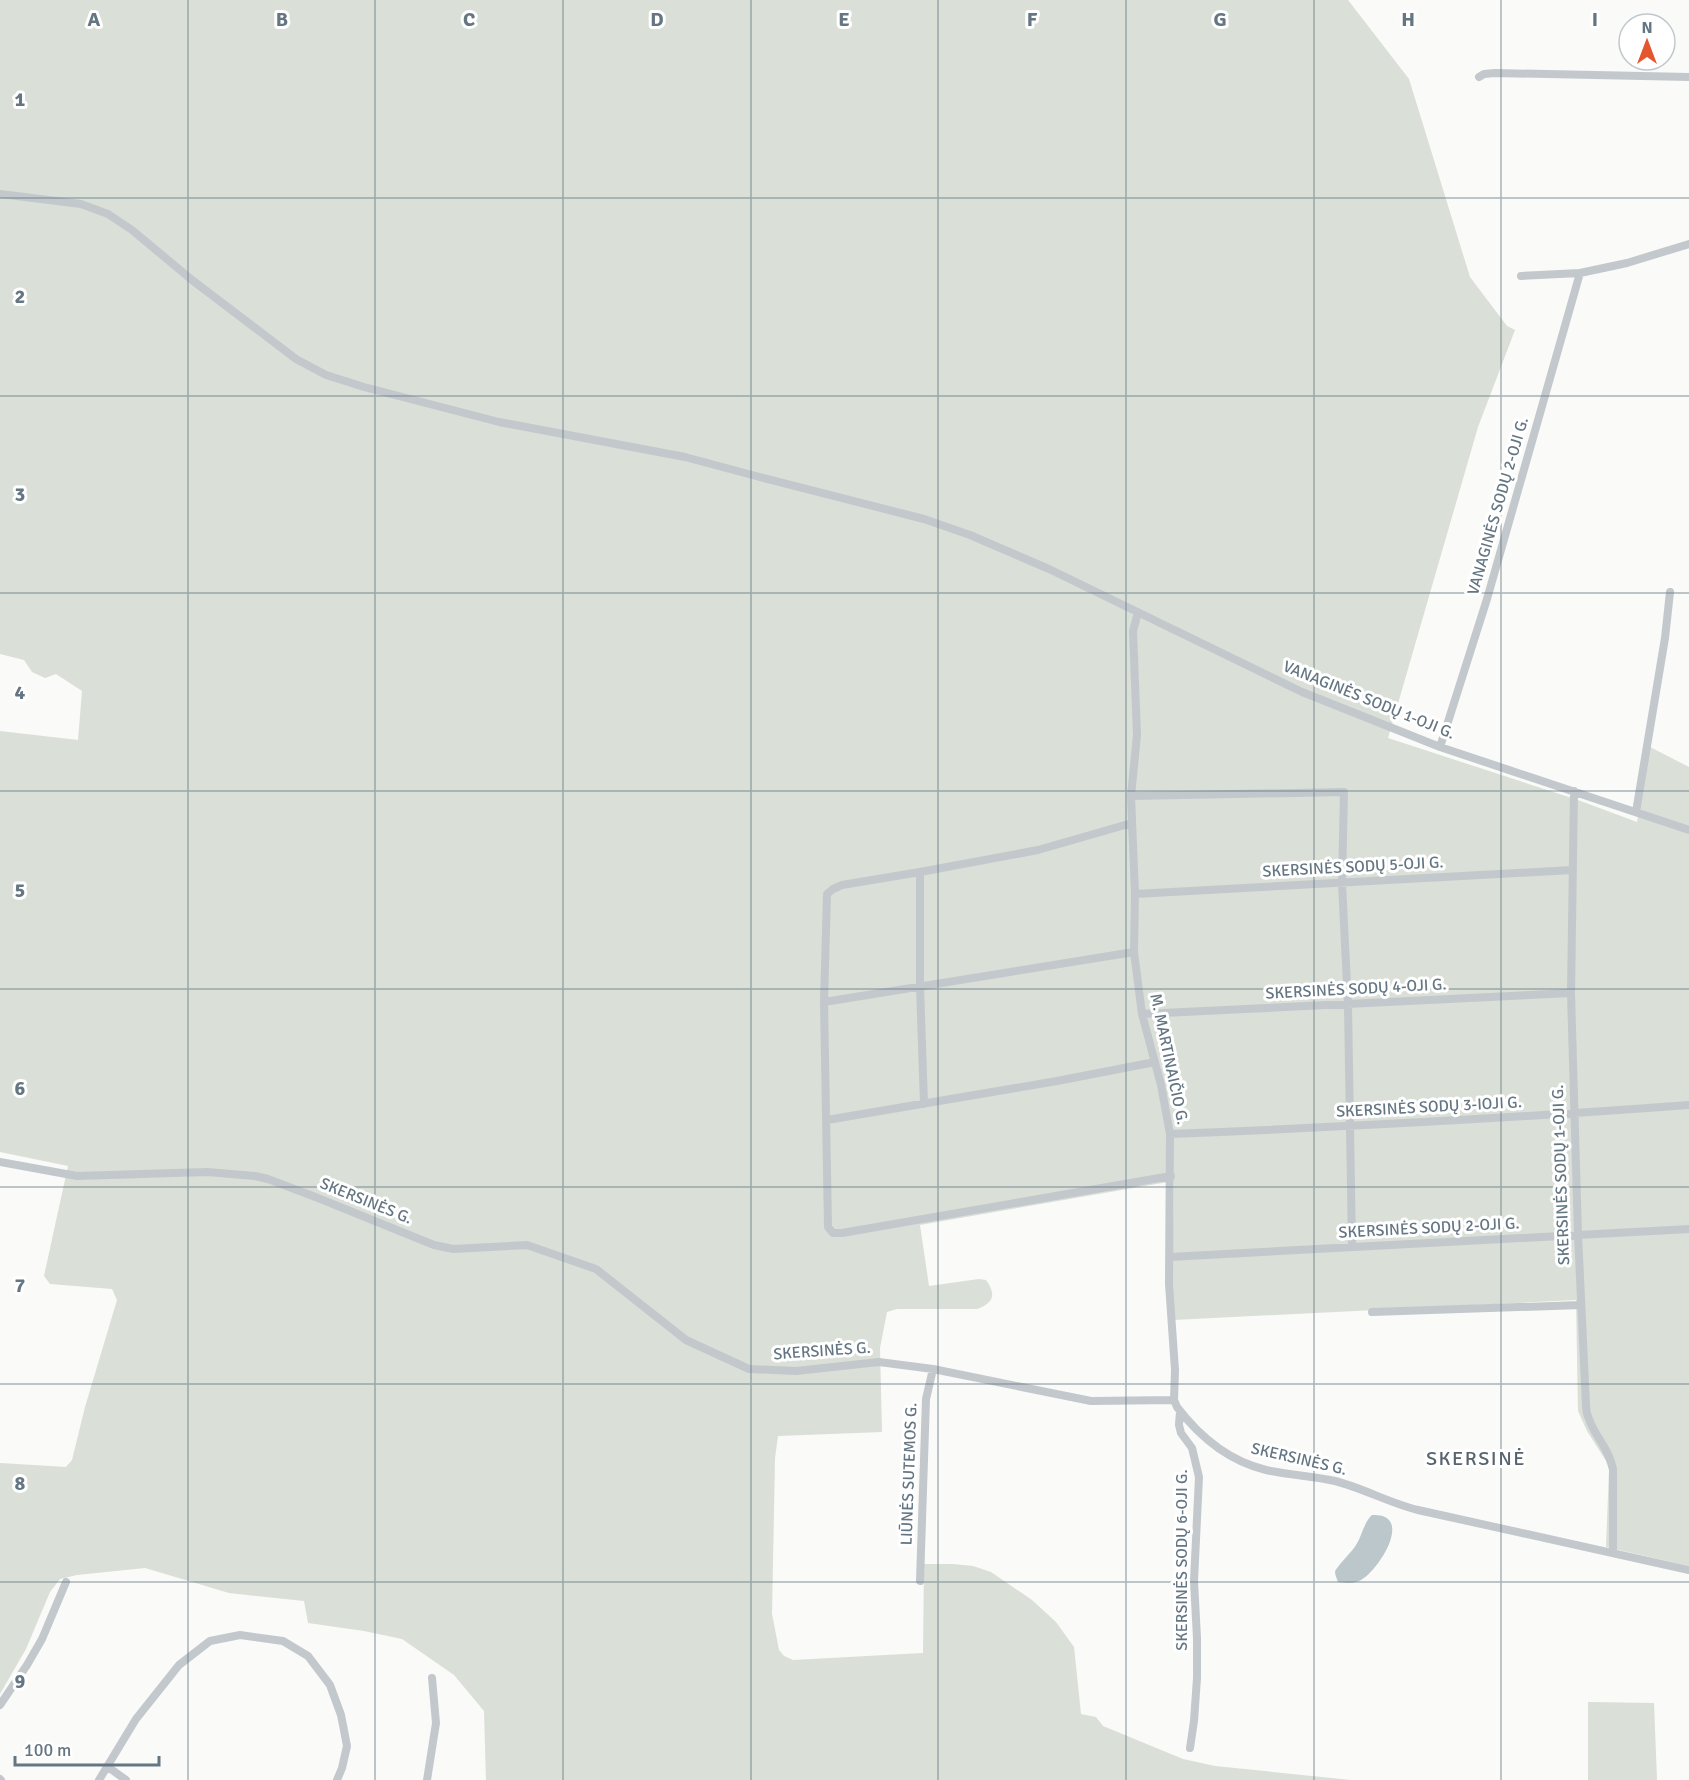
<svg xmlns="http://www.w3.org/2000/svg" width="1689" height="1780" font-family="Signika,sans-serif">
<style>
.green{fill:#dadfd7}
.water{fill:#bbc7cb}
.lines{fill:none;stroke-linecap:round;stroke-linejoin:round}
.street{stroke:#c3c8cc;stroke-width:8}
.grid{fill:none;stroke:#657683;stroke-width:1.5;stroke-opacity:0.55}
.labels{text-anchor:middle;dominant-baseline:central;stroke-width:6;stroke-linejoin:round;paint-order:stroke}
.street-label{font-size:16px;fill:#657683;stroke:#fff}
.quarter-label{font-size:20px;letter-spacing:1.5px;fill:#57646e;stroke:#fff}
.grid-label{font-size:20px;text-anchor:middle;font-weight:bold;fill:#657683;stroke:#fff;stroke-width:6;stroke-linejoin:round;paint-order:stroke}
</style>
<rect width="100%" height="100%" fill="#fafaf8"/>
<path class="green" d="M0,0H1348L1409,79L1470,277L1507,326L1515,330L1478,427L1388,738L1578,800L1637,822L1650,747L1689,767V1566L1606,1547L1609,1470L1606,1461L1587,1431L1578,1411L1576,1300L1173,1320L1172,1280L1174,1181L920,1225L929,1286L979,1279L986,1280C997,1295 993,1303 977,1309H897L887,1312L880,1348L882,1432L778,1436L775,1458L772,1614L779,1650L784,1656L793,1660L923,1653L924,1564H953L973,1566L991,1572L1032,1600L1056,1622L1074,1647L1081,1714L1096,1717L1103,1726L1183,1759L1215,1766L1351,1780H486L484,1711L454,1675L402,1639L364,1631L308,1623L304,1601L229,1593L145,1568L77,1575L60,1579L50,1592L26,1649L0,1694V1463L66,1467L72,1460L85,1407L117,1300L112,1289L50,1284L44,1276L68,1166L0,1152V731L78,740L82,691L56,674L45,678L32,672L24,660L0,654Z
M1588,1702L1654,1703L1657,1780H1588Z"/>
<path class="water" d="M1372,1515C1415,1513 1379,1570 1361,1580C1354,1584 1345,1583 1338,1582C1337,1579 1335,1575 1335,1572C1336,1567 1352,1552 1356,1545C1362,1536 1364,1522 1372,1515Z"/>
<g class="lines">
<path class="street" d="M1479,77L1484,74L1495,73L1689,77
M0,194L81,204L108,214L132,230L192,280L296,359L326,375L364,387L499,422L685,457L756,476L924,519L970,535L1049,569L1302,692L1440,747L1689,830
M1521,276L1580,273L1627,263L1689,244
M1138,612L1133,631L1137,735L1131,796L1135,894L1134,952L1142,1014L1161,1085L1170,1134L1169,1284L1175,1370L1174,1400L1177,1407C1199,1436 1229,1461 1266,1470C1289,1475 1312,1476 1335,1481C1363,1488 1389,1503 1418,1510L1689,1570
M1440,747L1487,599L1580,273
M1574,791L1571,993L1578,1235L1586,1405C1586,1409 1587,1415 1589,1419C1595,1437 1609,1448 1613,1469V1552
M1131,796L1344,792L1342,883L1348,1005L1352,1247
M1636,812L1665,638L1670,592
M920,872L842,885L833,889L827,894L824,1002L828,1227L833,1233H842L1171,1176
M1135,894L1572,870
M824,1002L1134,952
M1142,1014L1571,993
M924,1104L920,986V872L1038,850L1132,823
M827,1120L1057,1081L1155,1062
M1170,1134C1344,1127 1516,1118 1689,1105
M0,1162L77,1176L207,1172L255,1176L268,1179L318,1198L434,1245L453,1249L527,1245L596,1269L686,1340L749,1369L796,1371L879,1362L933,1369L1091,1401L1174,1400
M1170,1257L1689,1229
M1372,1312L1581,1305
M1180,1411L1179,1425L1181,1433L1192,1448L1199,1477L1194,1581L1197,1638V1678L1194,1721L1190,1748
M920,1581L926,1399L933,1369
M0,1705L27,1665L42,1639L66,1582
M108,1767L126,1780
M0,1779L1,1780
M99,1780L136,1719L179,1665L210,1641L240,1635L283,1641L308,1656L330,1685L341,1715L347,1746L342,1768L337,1780
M427,1780L436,1723L432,1678"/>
</g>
<path class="grid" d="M188,0V1780M375,0V1780M563,0V1780M751,0V1780M938,0V1780M1126,0V1780M1314,0V1780M1501,0V1780M0,198H1689M0,396H1689M0,593H1689M0,791H1689M0,989H1689M0,1187H1689M0,1384H1689M0,1582H1689"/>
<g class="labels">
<g class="street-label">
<text transform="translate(1498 506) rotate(-74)">VANAGINĖS SODŲ 2-OJI G.</text>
<text transform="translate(1369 700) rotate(22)">VANAGINĖS SODŲ 1-OJI G.</text>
<text transform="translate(1353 867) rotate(-3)">SKERSINĖS SODŲ 5-OJI G.</text>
<text transform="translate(1356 989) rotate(-3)">SKERSINĖS SODŲ 4-OJI G.</text>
<text transform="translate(1169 1059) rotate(78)">M. MARTINAIČIO G.</text>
<text transform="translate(1429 1107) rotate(-3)">SKERSINĖS SODŲ 3-IOJI G.</text>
<text transform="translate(1561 1175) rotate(-92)">SKERSINĖS SODŲ 1-OJI G.</text>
<text transform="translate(366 1201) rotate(22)">SKERSINĖS G.</text>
<text transform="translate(1429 1228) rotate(-3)">SKERSINĖS SODŲ 2-OJI G.</text>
<text transform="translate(822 1351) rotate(-4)">SKERSINĖS G.</text>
<text transform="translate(1299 1459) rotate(13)">SKERSINĖS G.</text>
<text transform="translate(909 1474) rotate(-88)">LIŪNĖS SUTEMOS G.</text>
<text transform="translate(1182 1560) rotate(-90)">SKERSINĖS SODŲ 6-OJI G.</text>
</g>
<g class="quarter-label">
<text x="1476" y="1458">SKERSINĖ</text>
</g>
</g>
<g class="grid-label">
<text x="94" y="26">A</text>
<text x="282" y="26">B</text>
<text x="469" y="26">C</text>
<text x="657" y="26">D</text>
<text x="844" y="26">E</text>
<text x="1032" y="26">F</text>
<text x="1220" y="26">G</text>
<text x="1408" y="26">H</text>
<text x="1595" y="26">I</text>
<text x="20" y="106">1</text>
<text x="20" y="303">2</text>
<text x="20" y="501">3</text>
<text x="20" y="699">4</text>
<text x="20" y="897">5</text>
<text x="20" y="1095">6</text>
<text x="20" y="1292">7</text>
<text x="20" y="1490">8</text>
<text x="20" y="1688">9</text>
</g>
<g transform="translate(1647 42)"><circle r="28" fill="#ffffff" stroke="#c1c8cd" stroke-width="1.5"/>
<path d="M0-4.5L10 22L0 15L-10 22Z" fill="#e4572e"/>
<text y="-9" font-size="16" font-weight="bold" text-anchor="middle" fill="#657683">N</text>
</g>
<path d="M15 1756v9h144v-9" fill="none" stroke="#657683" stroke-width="3"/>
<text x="24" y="1756" font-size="18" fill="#657683" stroke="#ffffff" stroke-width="4.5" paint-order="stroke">100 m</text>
</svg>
